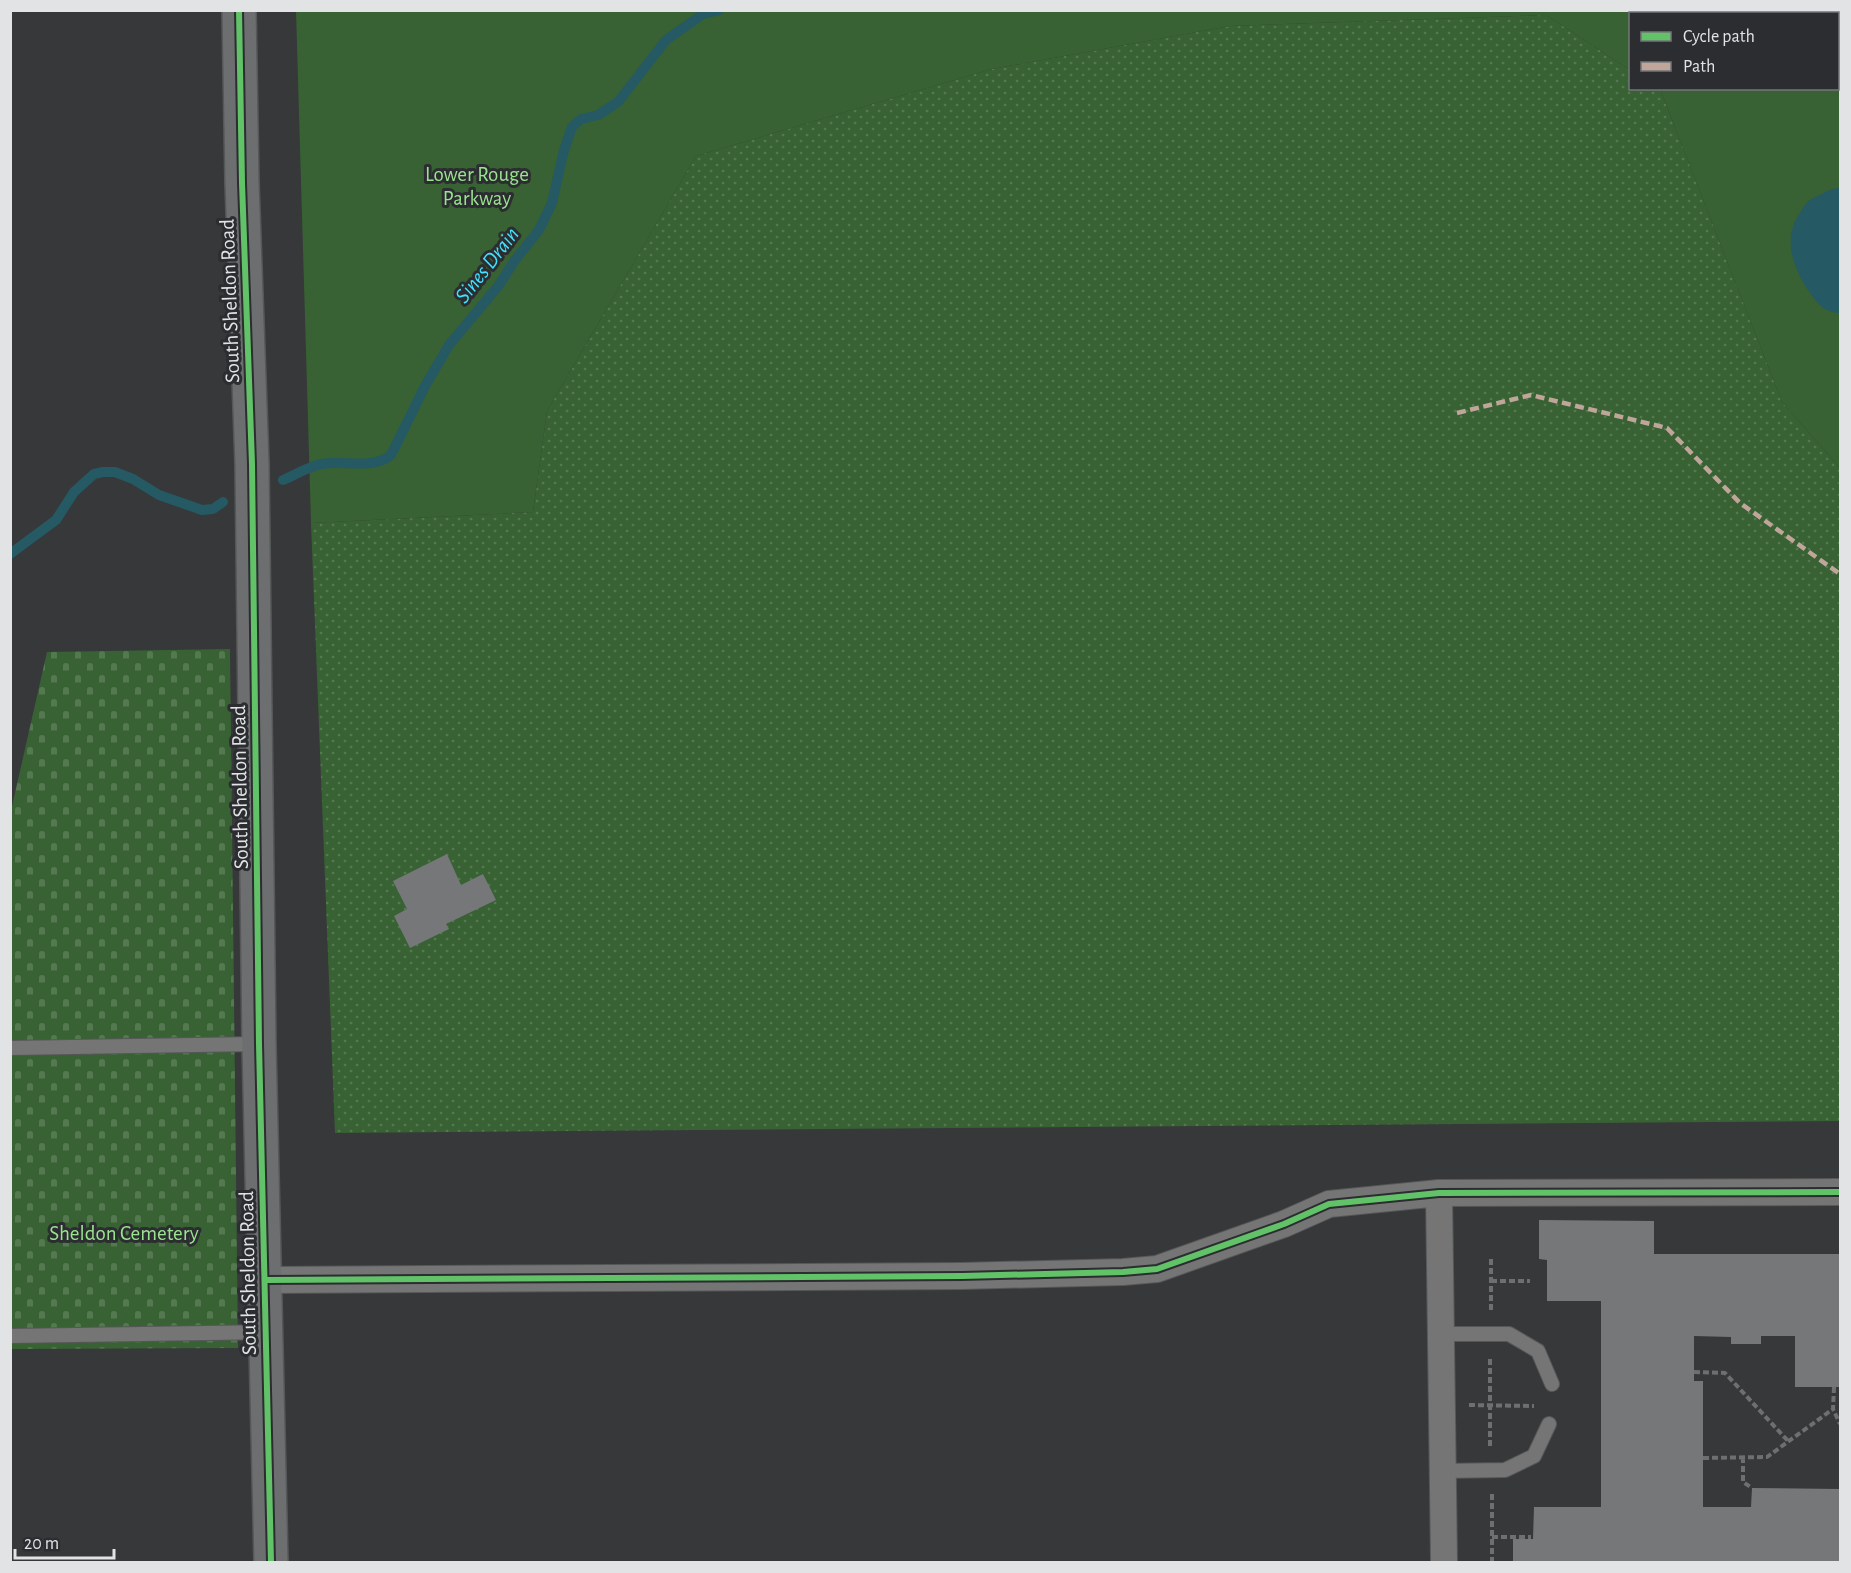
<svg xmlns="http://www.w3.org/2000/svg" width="1851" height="1573" font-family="'Alegreya Sans',sans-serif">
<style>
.grass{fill:url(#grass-dots)}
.cemetery{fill:url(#cemetery-stones)}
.park{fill:#386233}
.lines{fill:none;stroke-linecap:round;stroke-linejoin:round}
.stream{stroke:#255963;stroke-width:10}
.river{stroke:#255963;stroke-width:60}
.building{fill:#767779}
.lane-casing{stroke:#565758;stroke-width:16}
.street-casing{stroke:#565758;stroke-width:28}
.secondary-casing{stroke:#565758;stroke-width:36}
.path{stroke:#6e6f71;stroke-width:4;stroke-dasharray:6 3;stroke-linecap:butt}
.lane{stroke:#757576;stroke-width:14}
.street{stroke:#757576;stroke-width:26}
.secondary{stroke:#6d6e70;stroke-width:33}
.quiet{stroke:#c0a59a;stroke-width:4.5;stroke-dasharray:9 4.5;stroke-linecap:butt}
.cycleway-casing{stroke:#2b2d30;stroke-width:10}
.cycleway{stroke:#61c268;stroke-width:6}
.labels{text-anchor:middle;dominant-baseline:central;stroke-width:6;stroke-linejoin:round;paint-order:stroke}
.park-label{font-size:21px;fill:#9ae390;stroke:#2b2d30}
.street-label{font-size:21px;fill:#e1e3e5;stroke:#2b2d30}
.water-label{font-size:22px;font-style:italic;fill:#41e2fd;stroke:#2b2d30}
</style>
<defs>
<pattern id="grass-dots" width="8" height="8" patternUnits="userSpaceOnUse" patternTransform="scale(1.5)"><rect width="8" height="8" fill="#386233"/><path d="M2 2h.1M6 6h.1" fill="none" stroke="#547850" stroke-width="1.8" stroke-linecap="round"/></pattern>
<pattern id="cemetery-stones" width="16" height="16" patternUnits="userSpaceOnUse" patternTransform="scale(1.5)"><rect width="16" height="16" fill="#386233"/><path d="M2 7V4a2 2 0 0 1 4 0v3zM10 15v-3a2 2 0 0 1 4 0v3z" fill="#547850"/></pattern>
</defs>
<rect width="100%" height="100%" fill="#36383a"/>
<path class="grass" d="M1546,15L1630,70V88L1660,89L1782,402L1840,468V1121L335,1133L311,523L533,512L547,411L696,156L992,69L1230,26Z"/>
<path class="cemetery" d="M230,649L238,1348L11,1349L10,815L47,652Z"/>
<path class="park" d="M296,11H1840V468L1782,402L1660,89L1838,88V14H1630V70L1546,15L1230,26L992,69L696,156L547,411L533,512L311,523Z"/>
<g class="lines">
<path class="stream" d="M283,480C295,475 309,466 322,464C345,460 372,470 391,455L425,386L449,345L499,285L515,260L539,230L552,203L564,150L572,127L581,119L598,115L618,102L666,40L703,14L719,10
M10,554L56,520L74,492L94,474L103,472H115L133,479L159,495L202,510L213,509L223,502"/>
<path class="river" d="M1799,10L1800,14
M1838,54L1840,55
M1840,218L1828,224C1826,228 1822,233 1821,237C1818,252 1831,272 1840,283"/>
</g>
<path class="building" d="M447,854L461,885L483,874L496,900L446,924L449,929L410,948L394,916L407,909L393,881Z
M1539,1220L1654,1221V1254H1840V1387H1795V1336H1761V1344H1731V1337L1694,1336V1381H1703V1507H1751L1752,1488L1840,1489V1562H1513V1539H1533L1534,1507H1601V1301H1547V1260L1539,1259Z"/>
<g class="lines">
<defs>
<path id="lane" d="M10,1048L259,1044
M1441,1334H1509L1538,1351L1552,1384
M10,1336L266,1332
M1442,1471L1505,1470L1534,1456L1549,1424"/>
<path id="street" d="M1439,1193L1444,1562
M265,1280L962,1276L1123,1272L1157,1269L1284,1224L1329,1204L1439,1193L1840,1192"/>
<path id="secondary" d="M239,10L242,183L252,464L259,1044L271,1562"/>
</defs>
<use href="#lane" class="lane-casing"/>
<use href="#street" class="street-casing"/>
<use href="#secondary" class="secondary-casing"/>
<path class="path" d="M1491,1259V1310
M1491,1281H1530
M1490,1359V1448
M1694,1372L1725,1373L1788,1441
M1834,1387L1833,1409L1840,1424
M1469,1405L1534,1406
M1743,1457V1482L1752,1488
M1703,1458L1767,1457L1833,1409
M1492,1494V1562
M1492,1537H1531"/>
<use href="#lane" class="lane"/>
<use href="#street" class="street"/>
<use href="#secondary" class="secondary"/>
<path class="quiet" d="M1457,413L1531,395L1667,428L1740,503L1840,574"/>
<defs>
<path id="cycleway" d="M239,10L242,183L252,464L259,1044L271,1562
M265,1280L962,1276L1123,1272L1157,1269L1284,1224L1329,1204L1439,1193L1840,1192"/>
</defs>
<use href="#cycleway" class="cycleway-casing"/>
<use href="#cycleway" class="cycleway"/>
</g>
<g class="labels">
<g class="park-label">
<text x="477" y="174">Lower Rouge<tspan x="477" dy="24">Parkway</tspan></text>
<text x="124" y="1233">Sheldon Cemetery</text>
</g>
<g class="street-label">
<text transform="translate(230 301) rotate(-92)">South Sheldon Road</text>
<text transform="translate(240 787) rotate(-91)">South Sheldon Road</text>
<text transform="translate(248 1273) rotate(-91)">South Sheldon Road</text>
</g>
<g class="water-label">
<text transform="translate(487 265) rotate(-52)">Sines Drain</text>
</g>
</g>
<rect width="1851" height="1573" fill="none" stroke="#e1e3e5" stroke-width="24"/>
<rect x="1629" y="12" width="210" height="78" fill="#2b2d30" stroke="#747678" stroke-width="1.5"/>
<rect x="1641" y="32" width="30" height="9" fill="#61c268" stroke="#747678" stroke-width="1.5"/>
<text x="1683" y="42" font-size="18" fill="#e1e3e5">Cycle path</text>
<rect x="1641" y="62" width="30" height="9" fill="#c0a59a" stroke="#747678" stroke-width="1.5"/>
<text x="1683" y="72" font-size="18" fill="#e1e3e5">Path</text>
<path d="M15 1549v9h99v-9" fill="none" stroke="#e1e3e5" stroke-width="3"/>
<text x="24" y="1549" font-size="18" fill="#e1e3e5" stroke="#2b2d30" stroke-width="4.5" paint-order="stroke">20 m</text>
</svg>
